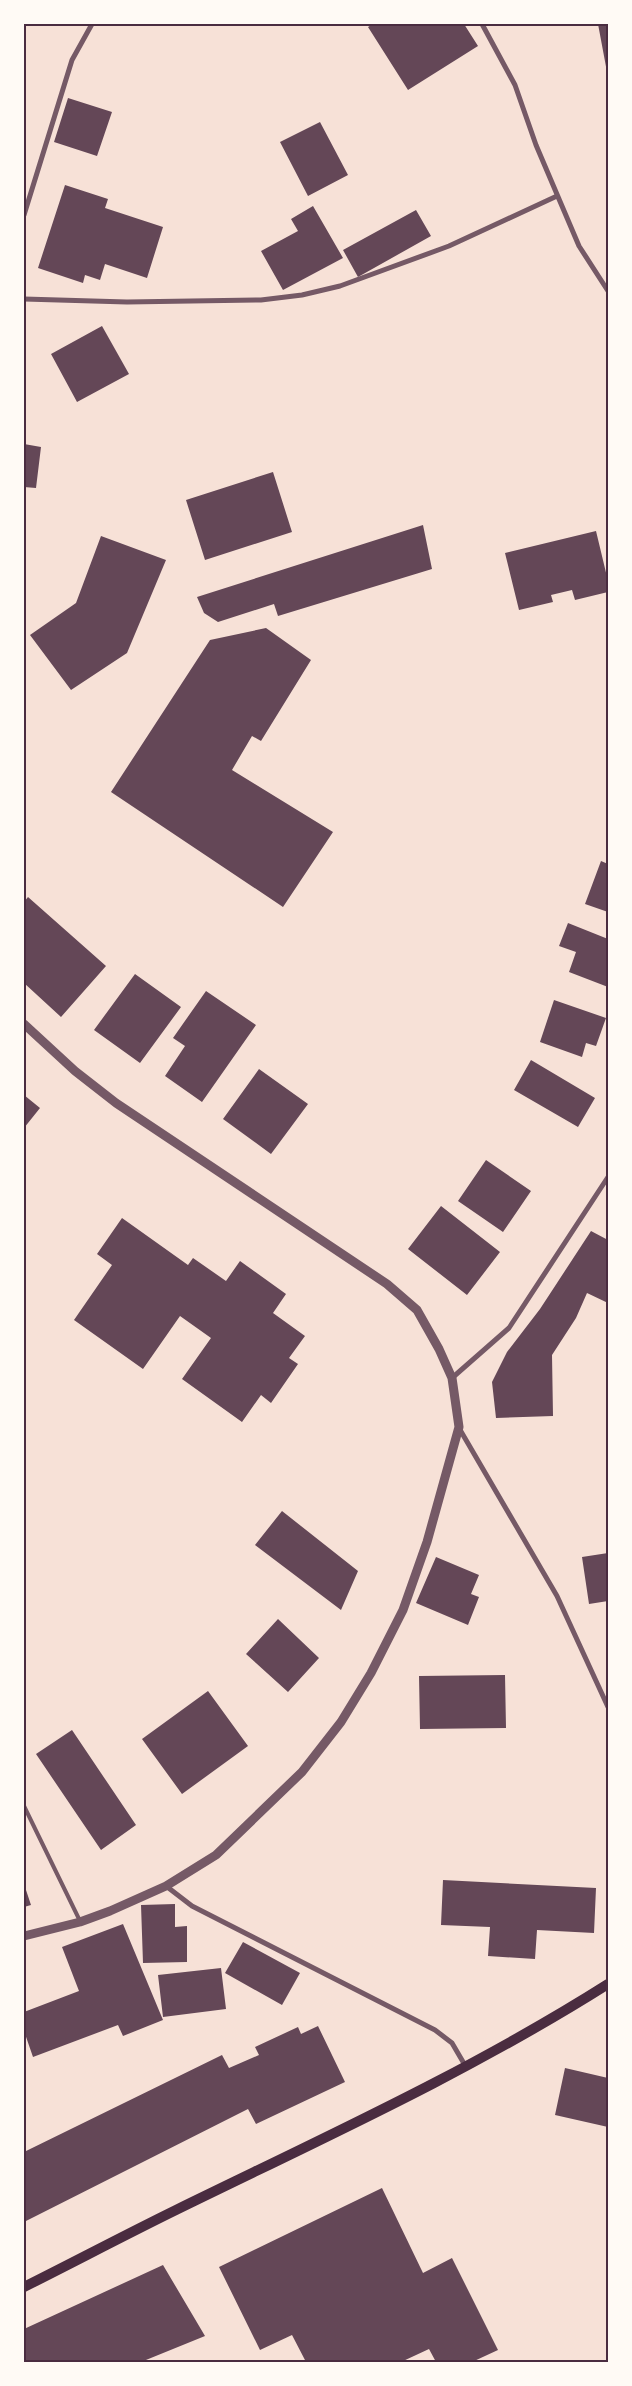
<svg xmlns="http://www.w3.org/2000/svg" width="632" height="2386" font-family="Montserrat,sans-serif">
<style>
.building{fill:#644757}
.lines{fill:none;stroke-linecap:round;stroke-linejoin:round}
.service{stroke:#755966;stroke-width:4}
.minor{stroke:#755966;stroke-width:5}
.tertiary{stroke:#755966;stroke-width:9}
.secondary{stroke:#4a2c40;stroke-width:10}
.neatline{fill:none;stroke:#4a2c40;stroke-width:2}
</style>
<rect width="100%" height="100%" fill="#f7e1d7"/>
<path class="building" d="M373,24H464L478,46L408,90L368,27Z
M598,24H608V72H607Z
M68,98L112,112L97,156L54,142Z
M320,122L348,175L308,196L280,142Z
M65,185L108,199L105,208L163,227L147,278L105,264L100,280L85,275L83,283L38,268Z
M313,206L343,258L283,290L261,251L298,231L291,219Z
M416,210L431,236L358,277L343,250Z
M102,326L129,374L77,402L51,354Z
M24,444L41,447L36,488L24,487Z
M273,472L292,532L205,560L186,500Z
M423,525L432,569L278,616L274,604L218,622L204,613L197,597Z
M596,531L608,581V592L575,600L572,590L551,595L553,602L519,610L505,553Z
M101,536L166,560L127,653L71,690L30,635L76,603Z
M266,628L311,660L261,741L252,736L232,770L333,832L283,907L111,792L210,640Z
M601,861L608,864V912L585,904Z
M28,897L106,966L61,1017L24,983V902Z
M568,923L608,939V987L569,972L576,952L559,946Z
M135,974L181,1007L140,1063L94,1030Z
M206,991L256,1025L202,1102L165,1076L185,1046L173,1038Z
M554,1000L606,1018L596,1046L586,1043L582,1057L540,1042Z
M531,1060L595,1098L578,1127L514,1090Z
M259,1069L308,1104L271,1154L223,1119Z
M24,1095L40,1108L24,1128Z
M486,1160L531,1191L503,1232L458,1201Z
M441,1206L500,1252L467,1295L408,1249Z
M122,1218L188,1265L193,1258L226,1281L240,1261L286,1294L273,1313L305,1336L289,1358L298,1364L271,1403L261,1395L242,1422L182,1379L211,1338L180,1316L143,1369L74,1320L112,1265L97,1254Z
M591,1231L608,1240V1303L587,1293L576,1318L552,1355L553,1416L496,1418L492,1382L507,1352L540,1309Z
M282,1511L358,1571L341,1610L255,1545Z
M608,1553V1601L589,1604L582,1557Z
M436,1557L479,1575L471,1594L479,1597L468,1625L416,1603Z
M278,1619L319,1658L288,1692L246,1654Z
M505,1675L506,1728L420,1729L419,1676Z
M208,1691L248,1746L182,1794L142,1739Z
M72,1730L136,1825L101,1850L36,1754Z
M443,1880L596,1888L594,1933L537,1930L535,1959L488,1956L490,1927L441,1925Z
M24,1884L31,1905L24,1907Z
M175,1904V1927L187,1926V1962L143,1963L141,1905Z
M123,1924L163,2020L123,2036L118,2025L33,2057L24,2031V2012L79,1991L62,1947Z
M243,1942L300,1973L282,2005L225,1973Z
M221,1968L226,2009L163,2017L158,1975Z
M318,2026L345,2082L256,2124L248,2109L24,2222V2152L222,2055L229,2068L259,2055L255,2047L298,2027L301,2034Z
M565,2068L608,2078V2127L555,2115Z
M382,2188L423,2273L452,2258L498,2350L472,2362H436L429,2349L401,2362H306L292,2335L260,2350L219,2267Z
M163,2265L205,2336L141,2362H24V2329Z"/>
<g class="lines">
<path class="service" d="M24,1806L80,1921"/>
<path class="minor" d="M482,24L515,85L536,145L579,246L608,291
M24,215L72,60L92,24
M24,299L127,302L261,300L302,295L340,286L449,246L557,196
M452,1378L509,1328L608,1177
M459,1428L557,1596L608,1707
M166,1886L192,1906L435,2030L452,2043L466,2067"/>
<path class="tertiary" d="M24,1024L75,1071L116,1103L387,1284L417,1310L439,1349L452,1378L459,1427L427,1542L403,1610L371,1673L341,1722L302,1772L216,1855L166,1886L110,1911L80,1922L24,1936"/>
<path class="secondary" d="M24,2287C74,2262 125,2235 176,2210C323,2138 469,2072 608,1984"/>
</g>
<rect width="632" height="2386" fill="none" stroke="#fffaf5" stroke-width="50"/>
<rect x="25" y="25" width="582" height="2336" class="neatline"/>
</svg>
